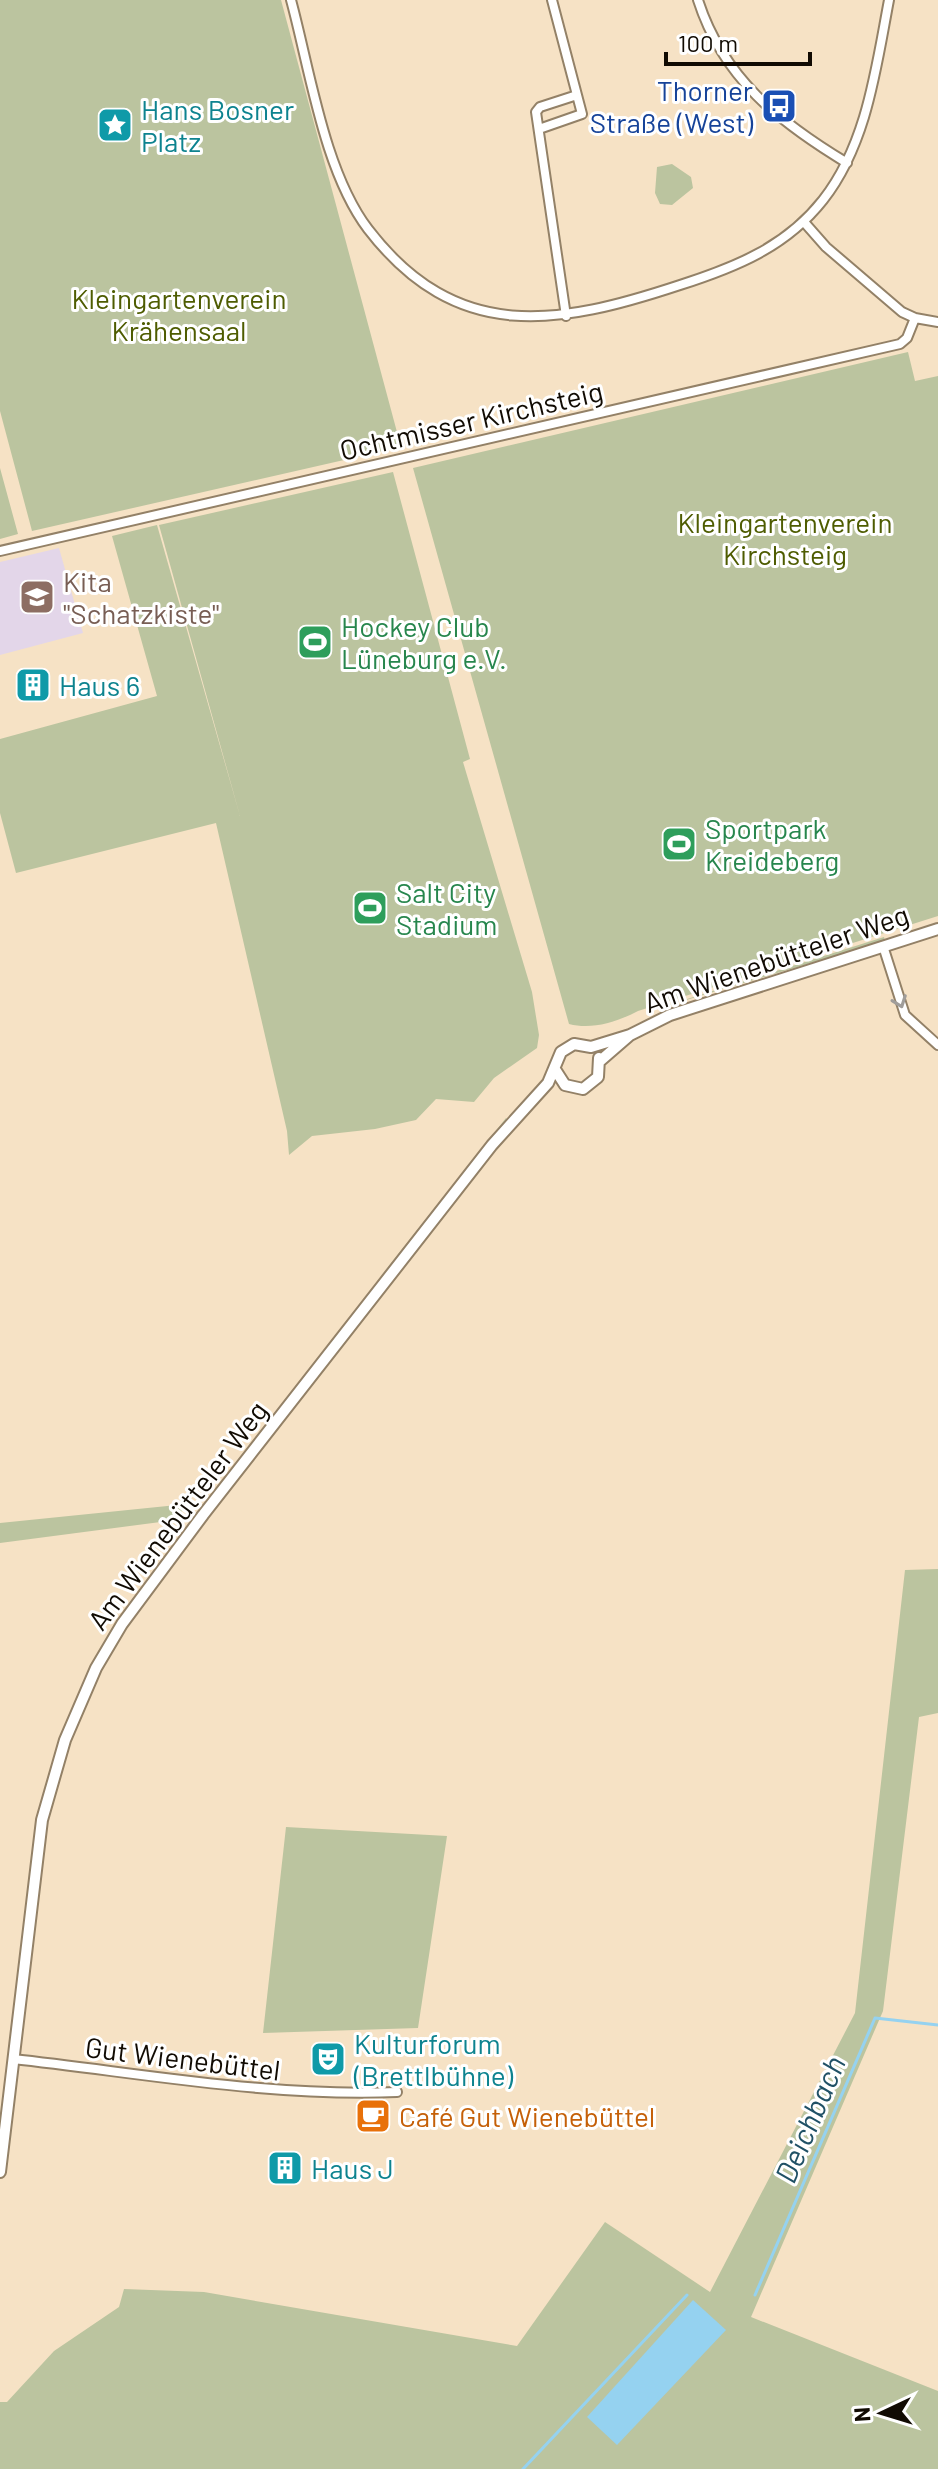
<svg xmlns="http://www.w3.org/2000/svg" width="938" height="2469" font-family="Barlow,sans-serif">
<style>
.education{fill:#e3d6e9}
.green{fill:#bbc49f}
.water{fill:#95d2f0}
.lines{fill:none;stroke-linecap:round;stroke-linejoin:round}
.stream{stroke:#95d2f0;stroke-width:3}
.minor-casing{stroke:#938167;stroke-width:12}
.tertiary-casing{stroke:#938167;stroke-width:14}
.minor{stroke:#fff;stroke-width:8}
.tertiary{stroke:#fff;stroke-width:10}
.oneway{stroke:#a09d9a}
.labels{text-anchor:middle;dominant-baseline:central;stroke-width:6;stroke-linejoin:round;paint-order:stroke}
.transit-label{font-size:28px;fill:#164399;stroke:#fff;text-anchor:end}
.culture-label{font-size:28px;fill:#0d838f;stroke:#fff;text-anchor:start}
.park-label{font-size:28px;fill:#4e5c01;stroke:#fff}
.street-label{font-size:28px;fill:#110b03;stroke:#fff}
.education-label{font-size:28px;fill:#785e54;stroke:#fff;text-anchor:start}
.leisure-label{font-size:28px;fill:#27864d;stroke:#fff;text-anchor:start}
.food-label{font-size:28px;fill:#c56008;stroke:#fff;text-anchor:start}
.water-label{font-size:30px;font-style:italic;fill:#205166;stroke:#fff}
</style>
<rect width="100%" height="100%" fill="#f6e2c5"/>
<path class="education" d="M59,548L83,633L0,655V562Z"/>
<path class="green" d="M0,0H281L401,447L32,531L0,411Z
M672,164L691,177L693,188L672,205L660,204L655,193L657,167Z
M908,352L915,381L938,376V916L638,1011C617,1022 592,1030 569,1024L413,468Z
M0,468L18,534L0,539Z
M393,472L470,759L463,762L532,992L539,1035L537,1048L494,1078L474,1102L436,1099L416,1120L375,1129L312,1136L289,1155L287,1131L216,823L16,873L0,813V739L157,696L112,536L157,525L240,816L159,525Z
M884,937L885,941L649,1011Z
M506,1118L508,1121L376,1282Z
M187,1504L179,1516L168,1521L0,1543V1523Z
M938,1569V1713L919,1717L883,2011L751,2317L938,2391V2469H0V2402H7L54,2351L119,2307L124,2289L204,2292L517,2346L605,2222L710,2292L855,2013L905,1570Z
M286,1827L447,1836L418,2028L263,2033Z"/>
<path class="water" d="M693,2300L726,2330L617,2445L587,2417Z"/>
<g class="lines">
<path class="stream" d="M755,2295L875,2018L938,2025
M523,2469L687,2295"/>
<defs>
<path id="minor" d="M291,0C310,70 324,171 368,229C457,345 559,325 680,285C736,267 786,247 823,200C867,144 876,68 889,0
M698,0C723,78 779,122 847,163
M539,129L582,114L552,0
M804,222L826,247L902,312L915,318L938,322
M566,316L536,112L540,107L577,95
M0,551L900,344L907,338L915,318
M883,946L905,1015L938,1045
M13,2059C141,2073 267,2097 397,2092"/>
<path id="tertiary" d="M600,1061L630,1035L670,1015L938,929
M556,1071L565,1085L583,1089L598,1077L599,1058
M0,2172L42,1820L65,1740L96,1668L122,1624L203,1515L492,1145L548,1083L561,1052L574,1044L591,1047L630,1035"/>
</defs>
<use href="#minor" class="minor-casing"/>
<use href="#tertiary" class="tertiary-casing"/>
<use href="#minor" class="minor"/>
<use href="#tertiary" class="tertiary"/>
</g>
<defs><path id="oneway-chevron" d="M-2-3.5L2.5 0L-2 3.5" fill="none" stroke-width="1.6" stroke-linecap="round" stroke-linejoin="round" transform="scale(2)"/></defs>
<use class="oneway" href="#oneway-chevron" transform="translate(900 1002) rotate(70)"/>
<defs>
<symbol id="bus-square" viewBox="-11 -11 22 22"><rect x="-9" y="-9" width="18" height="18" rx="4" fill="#1a4fb4" stroke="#fff"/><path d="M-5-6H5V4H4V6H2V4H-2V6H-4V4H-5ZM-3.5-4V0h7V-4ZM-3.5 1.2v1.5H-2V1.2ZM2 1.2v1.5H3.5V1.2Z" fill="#fff"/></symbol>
<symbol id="sight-square" viewBox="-11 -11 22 22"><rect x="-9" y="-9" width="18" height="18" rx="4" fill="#0f9aa8" stroke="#fff"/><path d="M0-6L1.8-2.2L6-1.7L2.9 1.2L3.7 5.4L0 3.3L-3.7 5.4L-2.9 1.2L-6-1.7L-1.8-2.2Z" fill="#fff"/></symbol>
<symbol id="school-square" viewBox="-11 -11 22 22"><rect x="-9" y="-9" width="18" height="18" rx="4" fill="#8d6e63" stroke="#fff"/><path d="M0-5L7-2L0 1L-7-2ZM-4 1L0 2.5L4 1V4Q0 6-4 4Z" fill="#fff"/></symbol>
<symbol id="stadium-square" viewBox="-11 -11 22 22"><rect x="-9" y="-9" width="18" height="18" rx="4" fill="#2e9e5b" stroke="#fff"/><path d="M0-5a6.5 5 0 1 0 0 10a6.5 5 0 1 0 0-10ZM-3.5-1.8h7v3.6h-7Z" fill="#fff"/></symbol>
<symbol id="building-square" viewBox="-11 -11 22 22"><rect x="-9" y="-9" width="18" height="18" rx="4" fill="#0f9aa8" stroke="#fff"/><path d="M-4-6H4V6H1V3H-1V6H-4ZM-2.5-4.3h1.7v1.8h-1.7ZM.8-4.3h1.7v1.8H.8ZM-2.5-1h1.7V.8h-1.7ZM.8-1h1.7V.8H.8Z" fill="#fff"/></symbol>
<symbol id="theatre-square" viewBox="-11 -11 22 22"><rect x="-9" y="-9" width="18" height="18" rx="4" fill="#0f9aa8" stroke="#fff"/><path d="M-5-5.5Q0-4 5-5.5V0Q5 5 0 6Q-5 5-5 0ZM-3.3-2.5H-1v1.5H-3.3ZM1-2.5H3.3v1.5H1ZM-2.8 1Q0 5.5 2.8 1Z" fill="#fff"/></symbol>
<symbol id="cafe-square" viewBox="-11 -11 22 22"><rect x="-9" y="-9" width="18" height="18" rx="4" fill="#e8710a" stroke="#fff"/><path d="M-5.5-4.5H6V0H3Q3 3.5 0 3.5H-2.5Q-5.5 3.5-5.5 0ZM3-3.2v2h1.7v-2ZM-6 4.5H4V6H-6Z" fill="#fff"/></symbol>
</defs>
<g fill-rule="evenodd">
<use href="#bus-square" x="759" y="86" width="40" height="40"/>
<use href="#sight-square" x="95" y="105" width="40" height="40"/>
<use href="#school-square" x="17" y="577" width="40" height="40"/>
<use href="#stadium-square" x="295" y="622" width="40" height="40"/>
<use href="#building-square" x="13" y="665" width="40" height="40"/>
<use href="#stadium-square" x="659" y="824" width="40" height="40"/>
<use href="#stadium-square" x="350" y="888" width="40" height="40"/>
<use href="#theatre-square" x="308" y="2039" width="40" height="40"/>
<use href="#cafe-square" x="353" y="2096" width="40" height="40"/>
<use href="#building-square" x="265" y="2148" width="40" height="40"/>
</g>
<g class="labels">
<g class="transit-label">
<text x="753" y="90">Thorner<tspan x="753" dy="32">Straße (West)</tspan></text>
</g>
<g class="culture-label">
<text x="141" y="109">Hans Bosner<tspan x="141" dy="32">Platz</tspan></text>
<text x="59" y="685">Haus 6</text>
<text x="354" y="2043">Kulturforum<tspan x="354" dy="32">(Brettlbühne)</tspan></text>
<text x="311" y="2168">Haus J</text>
</g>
<g class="park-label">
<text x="179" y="298">Kleingartenverein<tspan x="179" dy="32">Krähensaal</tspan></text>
<text x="785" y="522">Kleingartenverein<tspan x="785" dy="32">Kirchsteig</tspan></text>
</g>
<g class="street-label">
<text transform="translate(471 420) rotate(-13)">Ochtmisser Kirchsteig</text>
<text transform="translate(776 958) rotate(-19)">Am Wienebütteler Weg</text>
<text transform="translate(177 1515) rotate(-53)">Am Wienebütteler Weg</text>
<text transform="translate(183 2058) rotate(7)">Gut Wienebüttel</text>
</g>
<g class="education-label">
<text x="63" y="581">Kita<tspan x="63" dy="32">"Schatzkiste"</tspan></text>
</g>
<g class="leisure-label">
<text x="341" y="626">Hockey Club<tspan x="341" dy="32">Lüneburg e.V.</tspan></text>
<text x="705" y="828">Sportpark<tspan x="705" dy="32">Kreideberg</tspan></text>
<text x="396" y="892">Salt City<tspan x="396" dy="32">Stadium</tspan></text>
</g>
<g class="food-label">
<text x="399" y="2116">Café Gut Wienebüttel</text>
</g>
<g class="water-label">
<text transform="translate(809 2119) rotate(-67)">Deichbach</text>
</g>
</g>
<g transform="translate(882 2413) rotate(266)" stroke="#ffffff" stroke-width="6" paint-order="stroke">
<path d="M0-6L14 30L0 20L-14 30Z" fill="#110b03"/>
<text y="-12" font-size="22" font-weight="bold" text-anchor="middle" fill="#110b03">N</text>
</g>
<path d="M666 52v12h144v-12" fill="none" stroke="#110b03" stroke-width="4"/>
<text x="678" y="52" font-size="24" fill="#110b03" stroke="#ffffff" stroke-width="6" paint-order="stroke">100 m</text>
</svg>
